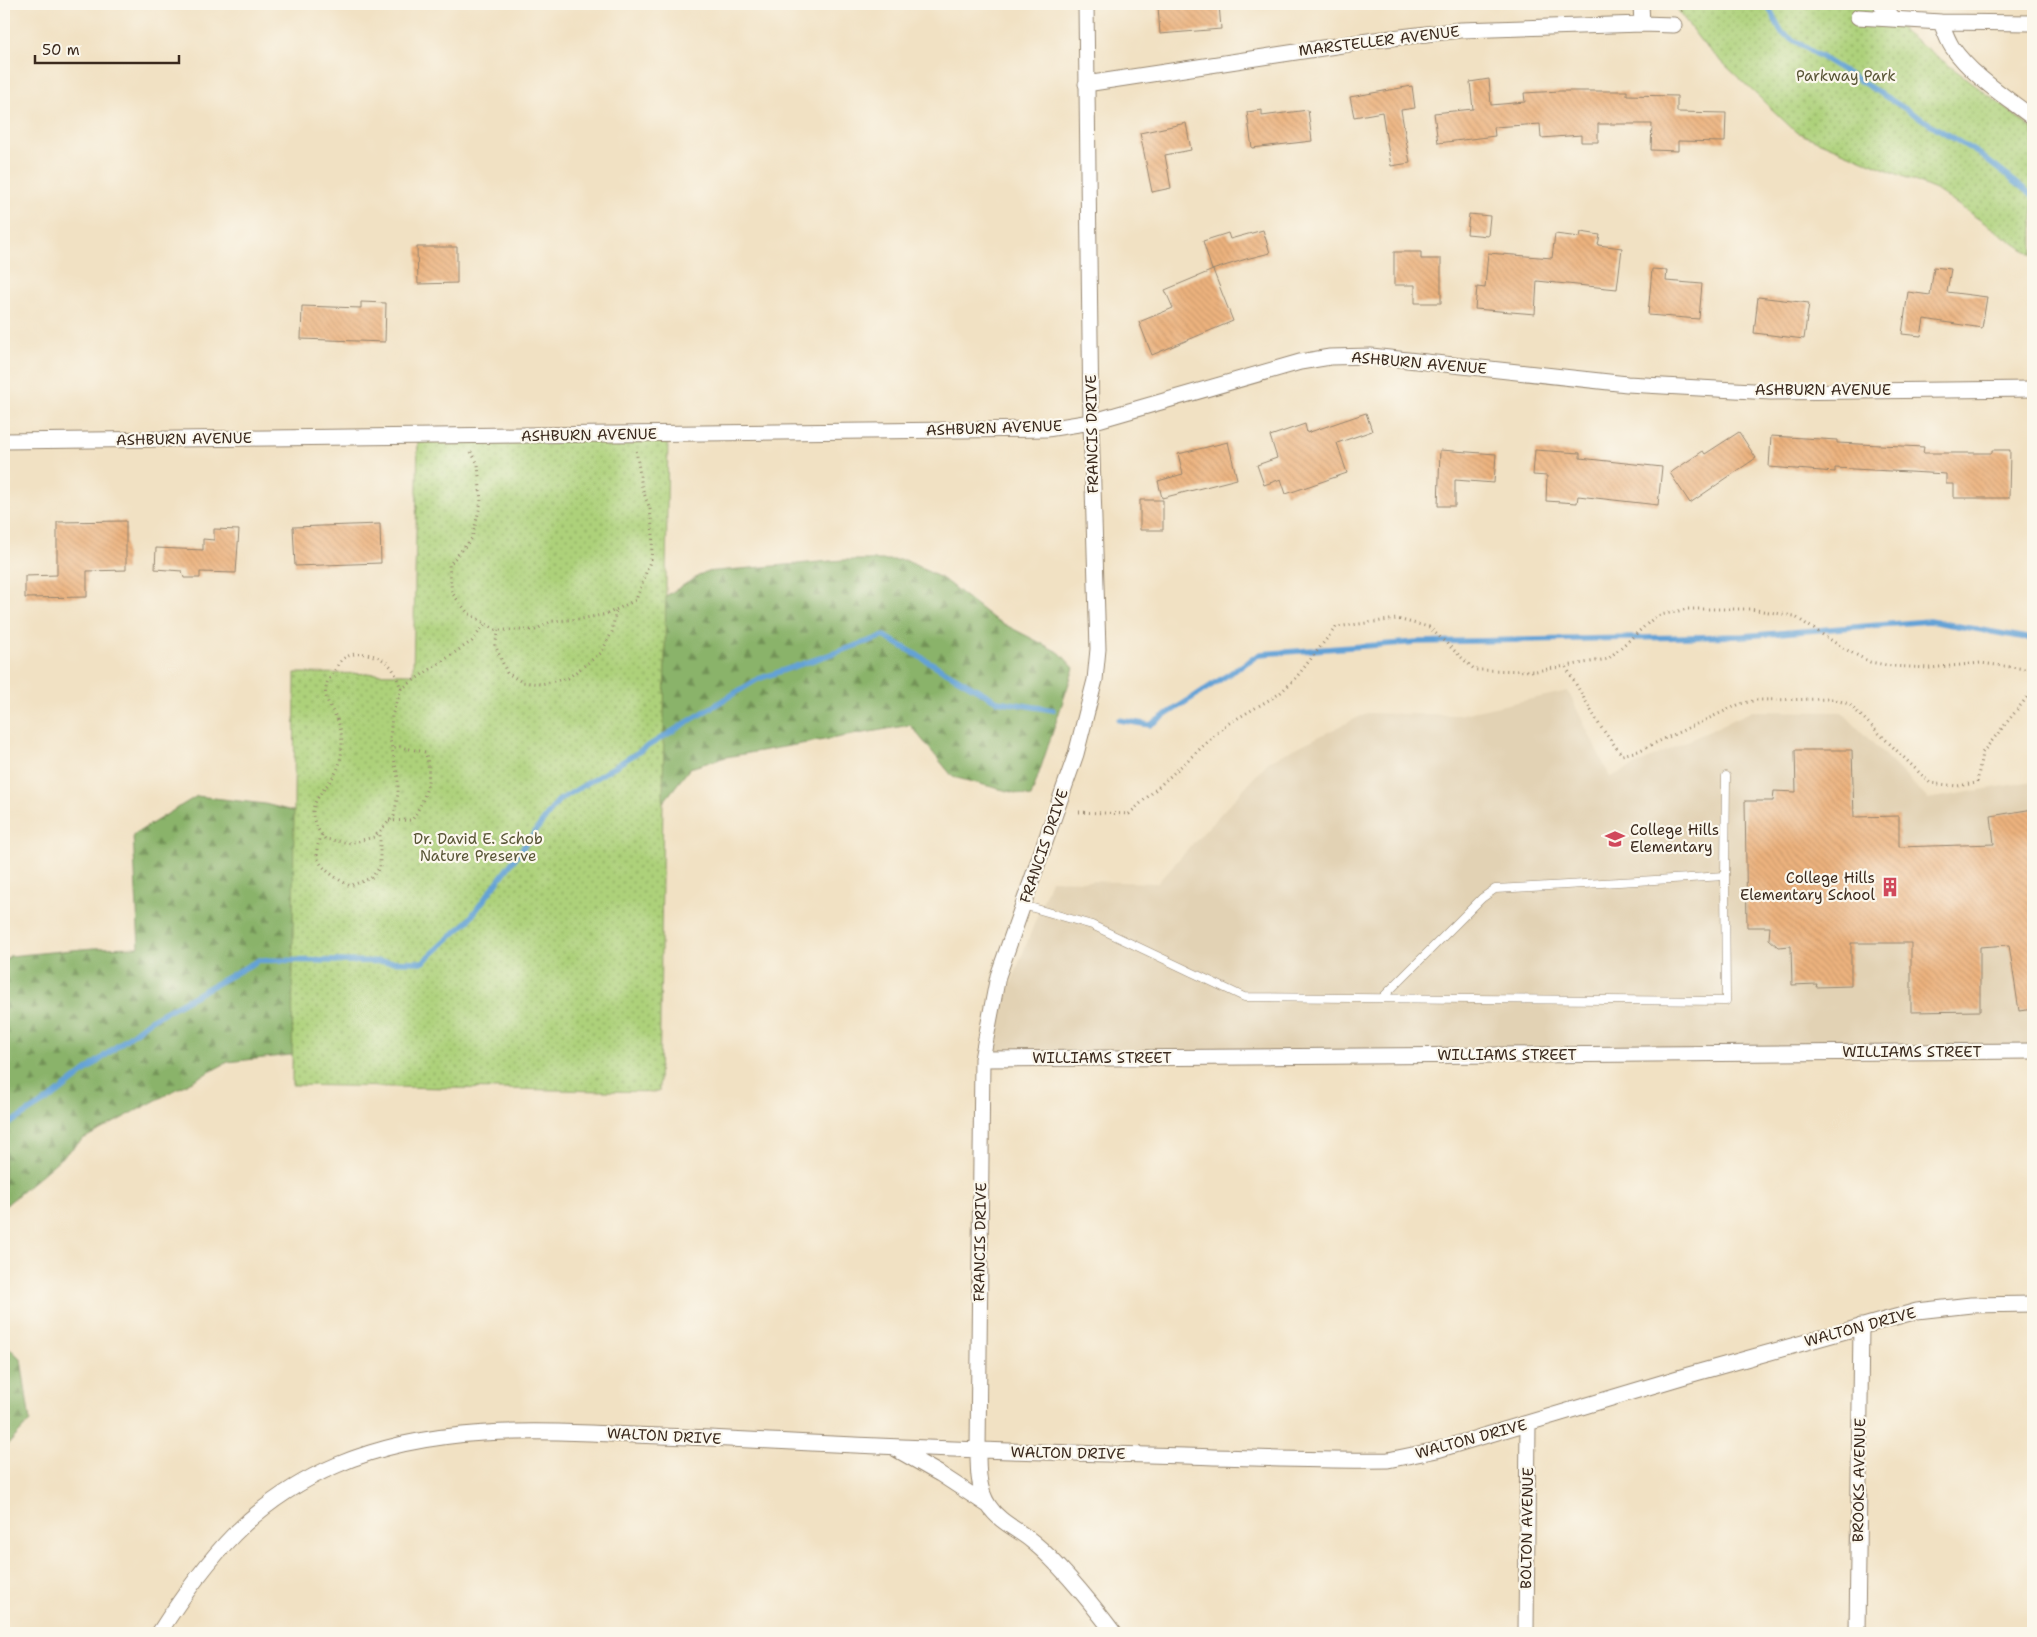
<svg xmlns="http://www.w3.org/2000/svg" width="2037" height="1637" font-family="'Shantell Sans',sans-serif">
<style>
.built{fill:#e2d2b4}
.forest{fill:url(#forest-firs);stroke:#626e44}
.park{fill:url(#park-dots);stroke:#747e4c}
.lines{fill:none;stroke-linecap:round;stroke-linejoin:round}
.stream{stroke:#64a2d6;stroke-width:5.5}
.building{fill:url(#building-back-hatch)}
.lane-casing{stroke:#968670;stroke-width:9}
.street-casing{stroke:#968670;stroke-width:17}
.path{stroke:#968670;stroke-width:3;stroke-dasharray:1 4;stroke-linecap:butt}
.lane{stroke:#fff;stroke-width:8}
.street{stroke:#fff;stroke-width:15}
.labels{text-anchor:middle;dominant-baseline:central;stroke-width:4.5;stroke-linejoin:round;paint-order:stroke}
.street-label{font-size:15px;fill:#3b2a1e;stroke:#fbf7ec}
.park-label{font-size:15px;fill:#585435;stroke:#fbf7ec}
.poi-label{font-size:15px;fill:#3b2a1e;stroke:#fbf7ec;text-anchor:start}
</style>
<defs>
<pattern id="forest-firs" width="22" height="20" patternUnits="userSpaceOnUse" patternTransform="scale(1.25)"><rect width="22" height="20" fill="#8ab36a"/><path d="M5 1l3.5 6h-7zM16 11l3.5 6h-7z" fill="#729257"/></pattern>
<pattern id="park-dots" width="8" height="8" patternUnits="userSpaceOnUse" patternTransform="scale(1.25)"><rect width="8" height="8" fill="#add17a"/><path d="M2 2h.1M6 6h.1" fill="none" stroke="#8eaa63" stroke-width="1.8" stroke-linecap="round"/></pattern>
<pattern id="building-back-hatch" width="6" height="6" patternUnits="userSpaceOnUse" patternTransform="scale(1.25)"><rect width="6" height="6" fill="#ecb27e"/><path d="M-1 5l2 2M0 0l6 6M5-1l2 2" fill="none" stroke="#cb996c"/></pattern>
</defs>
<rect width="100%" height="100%" fill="#fbf7ec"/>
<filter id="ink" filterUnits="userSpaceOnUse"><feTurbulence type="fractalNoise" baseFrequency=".02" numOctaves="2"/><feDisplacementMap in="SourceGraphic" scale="10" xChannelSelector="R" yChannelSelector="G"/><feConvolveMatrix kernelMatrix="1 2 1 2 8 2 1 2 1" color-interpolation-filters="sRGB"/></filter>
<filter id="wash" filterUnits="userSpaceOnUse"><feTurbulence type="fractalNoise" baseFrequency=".0096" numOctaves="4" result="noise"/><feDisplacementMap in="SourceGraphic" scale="20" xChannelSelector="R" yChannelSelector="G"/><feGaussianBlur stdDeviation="1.12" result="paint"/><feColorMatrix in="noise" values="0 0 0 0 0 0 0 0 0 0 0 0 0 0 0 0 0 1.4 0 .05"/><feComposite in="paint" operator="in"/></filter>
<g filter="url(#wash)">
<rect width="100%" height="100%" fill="#f1e1c3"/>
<path class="built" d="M1568,691L1610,777L1752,711L1842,712L1928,799L2033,781V1051L982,1059L1051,880L1157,883L1269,761L1367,713L1458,715Z"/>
<path class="forest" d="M843,560H905L943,579L994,619L1060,653L1074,668L1031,797L953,777L910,725L726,757L690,768L632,842L380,1045L228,1062L83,1139L4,1207V963L9,956L93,948L139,947L133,835L197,796L265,804L339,823L630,618L705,572Z
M4,1343L21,1359L30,1421L4,1449Z"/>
<path class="park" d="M1673,4H1872L1905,32L2033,129V256L1936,190L1796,132L1703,44Z
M668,434L659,1092L292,1085L295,673L413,674L418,437Z"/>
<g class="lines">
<path class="stream" d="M1767,4L1782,33L1979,154L2033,196
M1119,720L1150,725L1260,654L1417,642L1743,636L1929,621L2033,639
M4,1127L55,1095L149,1021L259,960L423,962L468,921L558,801L758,679L884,636L997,701L1053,710"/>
</g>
<g id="blocks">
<path class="building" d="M1170,4H1219L1221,29L1160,34L1158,6H1170Z
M1489,79L1491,105L1525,102L1524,93L1560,91H1627V95L1677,96V112L1726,113L1725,142L1678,141V151L1651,150L1652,124H1598V142H1581V135L1541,138L1540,124L1494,127L1495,136L1438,143L1434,113L1473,109L1470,82Z
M1412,86L1415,108L1401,110L1410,163L1391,166L1382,112L1354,117L1350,97Z
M1262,110V116L1308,110L1312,141L1252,148L1247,112Z
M1186,123L1191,150L1165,155L1171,188L1152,192L1140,133Z
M1469,214L1490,216L1488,236L1467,234Z
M1263,230L1270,253L1246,259L1212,270L1203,241L1228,233L1230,239Z
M1581,232L1600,235L1598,245L1622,248L1617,289L1537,281L1535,314L1475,309L1477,287L1485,288L1488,253L1552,258L1555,234L1580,237Z
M417,247H457V283L418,284Z
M1394,252H1421V259H1441V303H1415V285H1394Z
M1934,267L1951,269L1947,292L1987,297L1982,328L1924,319L1921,336L1902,334L1908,292L1930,295Z
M1652,269L1667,270L1666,281L1702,284L1699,319L1648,315Z
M1213,270L1233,321L1152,355L1139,322L1173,308L1165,290Z
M1758,297L1809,303L1804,339L1754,333Z
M361,302L386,303L385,342L301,339L302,306L361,308Z
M1366,413L1372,431L1337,443L1347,473L1286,494L1281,479L1264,485L1257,465L1277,458L1270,436L1305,424L1307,433Z
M1739,432L1756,458L1690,503L1670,473L1703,451L1705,454Z
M1771,436L1837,440V443L1924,447L1923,453H1992V450H2010L2009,498H1954V484H1946V474L1835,468V472L1769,467Z
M1228,442L1237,479L1162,498L1158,481L1183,474L1178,454Z
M1440,450L1496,454L1494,483L1455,480V506H1438Z
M1535,450L1580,453V458L1662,467L1658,505L1578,496L1577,503L1546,501L1547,476L1533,475Z
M1140,500H1163V530H1140Z
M126,521V570L87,571V597L25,598V576L57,575V522Z
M380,524L381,563L295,566L293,527Z
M214,529L239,530L236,573L200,572V578H184L182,571L155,569L156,548L203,550V539L214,540Z
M1795,750H1852L1854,817L1899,816V847L1994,844L1991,816L2033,809V1009L2019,1011L2009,945L1980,947V1011L1911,1012V943H1851V986L1816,987L1817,984L1792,985L1791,946L1778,947L1769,939L1770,927H1747L1745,801H1773L1774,791L1796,792Z"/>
</g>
</g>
<g filter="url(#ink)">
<use href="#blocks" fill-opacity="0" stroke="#968670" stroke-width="1"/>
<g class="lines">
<defs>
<path id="lane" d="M1725,876L1726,776
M1023,905L1092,925L1244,997L1726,1001L1725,876L1495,889L1482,898L1383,997"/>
<path id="street" d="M1086,4L1091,422L1098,649L1095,680L1076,754L998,976L982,1059L978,1451C978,1469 978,1490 989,1506C999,1522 1019,1530 1033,1542C1061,1565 1092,1604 1114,1633
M1641,4L1642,24
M1881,4L1892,18
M1858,17L1941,22L2033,23
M1941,22C1944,30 1947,39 1952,47C1972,76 2006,97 2033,118
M1086,84L1375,40L1461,30L1642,24L1674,25
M4,441L1047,429L1091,422L1300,362L1330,357L1371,356L1627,384L1771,392L2033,389
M982,1059L2033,1051
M896,1449L940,1474L989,1506
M159,1633C207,1558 252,1501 337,1465C430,1425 534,1430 634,1435C693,1437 752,1440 811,1443C936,1449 1060,1453 1185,1456C1253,1458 1320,1461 1388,1460L1437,1450L1685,1376L1917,1311L1971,1305L2033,1304
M1526,1633L1528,1423
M1857,1633L1861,1326"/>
</defs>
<use href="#lane" class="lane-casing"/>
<use href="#street" class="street-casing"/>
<path class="path" d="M1681,11L1687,4
M471,452L478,464L481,502L472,538L449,565L452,593L468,613L496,630H535L552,621L581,619L607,614L636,600L651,559L653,535L650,509L642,488L636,449
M499,630L495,645L507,673L522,682L541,684L568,678L601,653L612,632L616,610
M1566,667L1600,726L1622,755L1638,751L1740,704L1757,700L1833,699L1849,704L1930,783L1957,786L1977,783L1982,753L2033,690
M401,689C398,681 395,670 389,665C379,654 353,648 341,661C338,664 335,670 333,674C331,677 328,680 327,683C322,697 331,707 337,719C342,730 343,744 341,756C337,791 292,799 325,839L350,843L374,837L394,816L398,794V778L390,739L392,715L401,689L472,641L485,624
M1079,812L1129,814L1226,725L1279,694L1295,679L1336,627L1397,619L1429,627L1475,670L1536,671L1608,659L1656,616L1688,609H1750L1794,616L1843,648L1870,662L1892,666L1930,668L1981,663L2033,670
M389,821L412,820C425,800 434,776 425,752L400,747L392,749
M322,835C320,840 317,845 317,851C315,867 338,879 350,886L371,878L380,867V832"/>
<use href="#lane" class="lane"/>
<use href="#street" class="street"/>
</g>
</g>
<defs>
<symbol id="school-bare" viewBox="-9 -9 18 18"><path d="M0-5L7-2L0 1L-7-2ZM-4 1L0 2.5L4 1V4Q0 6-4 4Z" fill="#d1495b" stroke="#fbf7ec" stroke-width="2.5" paint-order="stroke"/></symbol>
<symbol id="building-bare" viewBox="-9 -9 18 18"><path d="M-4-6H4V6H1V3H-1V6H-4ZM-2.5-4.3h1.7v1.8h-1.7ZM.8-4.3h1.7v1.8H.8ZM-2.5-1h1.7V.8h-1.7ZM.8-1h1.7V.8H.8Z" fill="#d1495b" stroke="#fbf7ec" stroke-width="2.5" paint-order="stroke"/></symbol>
</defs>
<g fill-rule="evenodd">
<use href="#school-bare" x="1601" y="825" width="28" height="28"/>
<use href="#building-bare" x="1876" y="873" width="28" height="28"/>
</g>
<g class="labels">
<g class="street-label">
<text transform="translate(1379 41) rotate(-7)">MARSTELLER AVENUE</text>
<text transform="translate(1419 363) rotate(5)">ASHBURN AVENUE</text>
<text x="1823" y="390">ASHBURN AVENUE</text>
<text transform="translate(994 428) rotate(-2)">ASHBURN AVENUE</text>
<text transform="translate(1092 434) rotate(-91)">FRANCIS DRIVE</text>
<text transform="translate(589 435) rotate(-1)">ASHBURN AVENUE</text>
<text transform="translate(184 439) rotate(-1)">ASHBURN AVENUE</text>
<text transform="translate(1044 846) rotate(-71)">FRANCIS DRIVE</text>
<text x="1912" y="1052">WILLIAMS STREET</text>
<text x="1507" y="1055">WILLIAMS STREET</text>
<text x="1102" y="1058">WILLIAMS STREET</text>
<text transform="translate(980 1242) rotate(-89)">FRANCIS DRIVE</text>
<text transform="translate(1860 1327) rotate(-15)">WALTON DRIVE</text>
<text transform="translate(664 1436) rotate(3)">WALTON DRIVE</text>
<text transform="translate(1471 1439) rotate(-15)">WALTON DRIVE</text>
<text transform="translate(1068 1453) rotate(1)">WALTON DRIVE</text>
<text transform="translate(1859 1480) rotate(-89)">BROOKS AVENUE</text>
<text transform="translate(1527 1528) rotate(-89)">BOLTON AVENUE</text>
</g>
<g class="park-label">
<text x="1846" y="76">Parkway Park</text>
<text x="478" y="839">Dr. David E. Schob<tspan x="478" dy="17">Nature Preserve</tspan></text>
</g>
<g class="poi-label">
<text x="1630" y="830">College Hills<tspan x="1630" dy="17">Elementary</tspan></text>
<text x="1875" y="878" text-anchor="end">College Hills<tspan x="1875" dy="17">Elementary School</tspan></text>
</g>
</g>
<rect width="2037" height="1637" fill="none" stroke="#fbf7ec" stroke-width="20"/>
<path d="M35 55v8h144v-8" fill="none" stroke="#3b2a1e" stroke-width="2.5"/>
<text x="42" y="55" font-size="15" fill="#3b2a1e" stroke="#fbf7ec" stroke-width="4" paint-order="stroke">50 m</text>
</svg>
